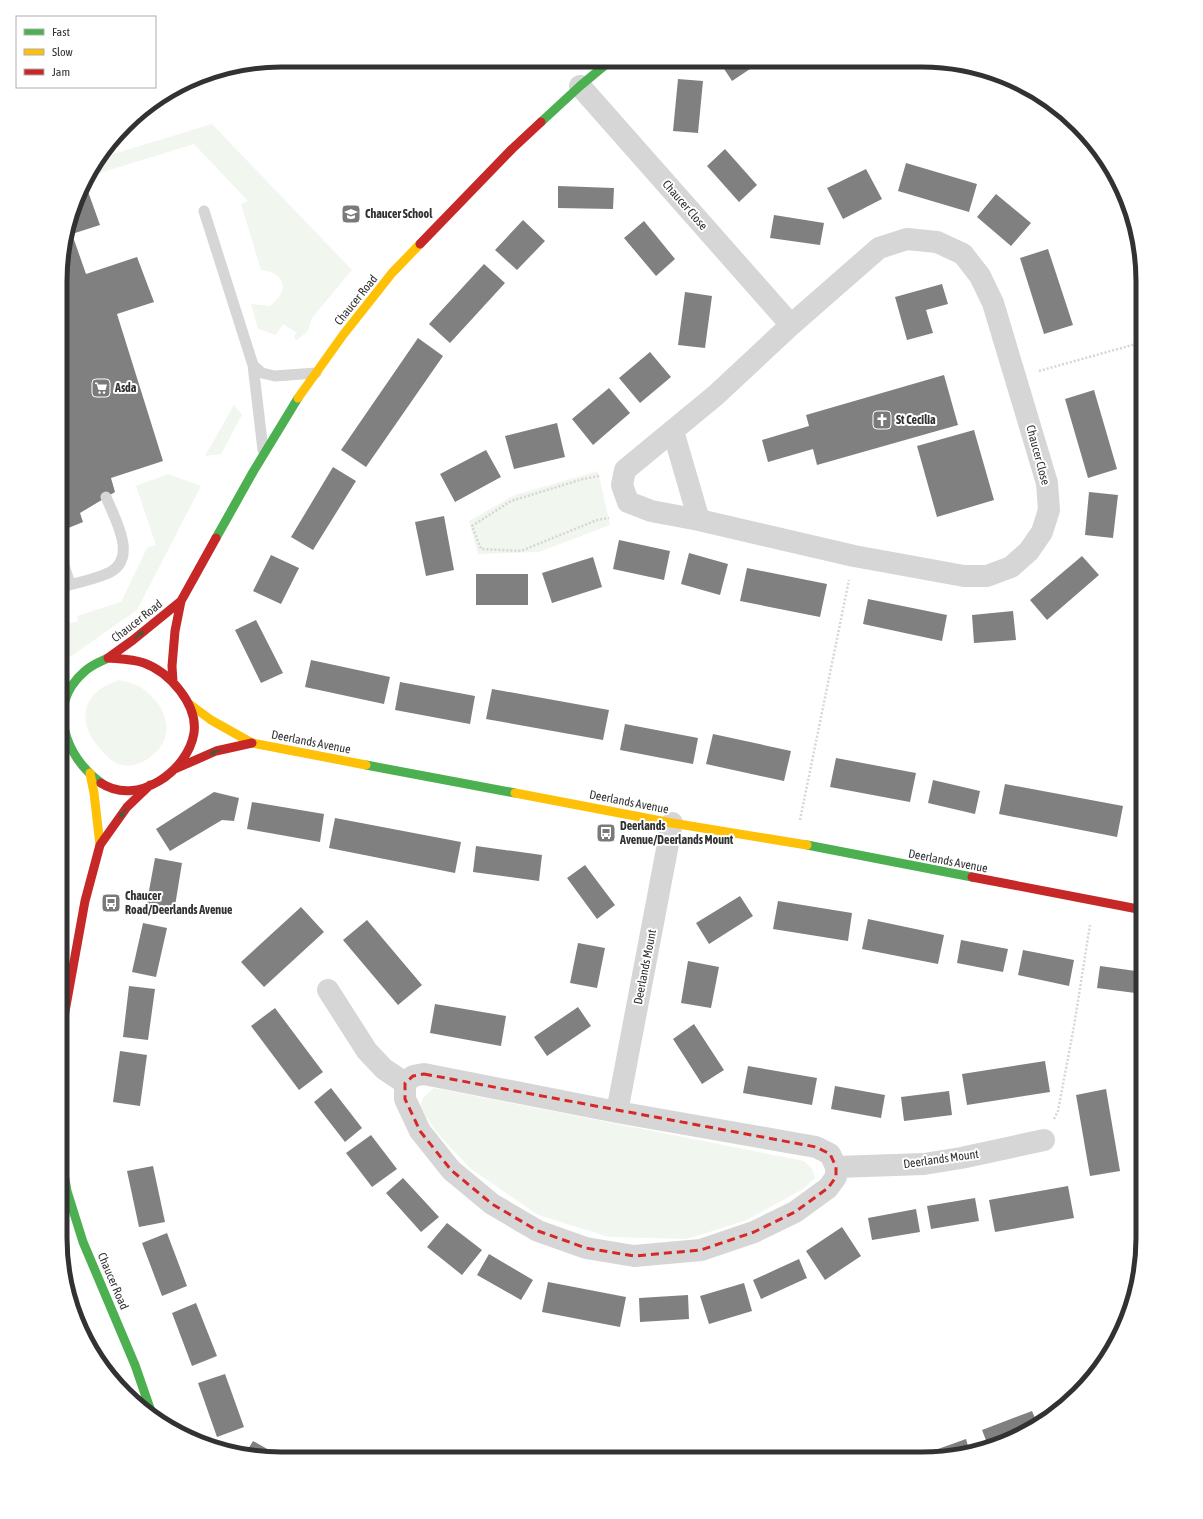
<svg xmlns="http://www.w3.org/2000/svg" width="1203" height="1519" font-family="'Asap Condensed',sans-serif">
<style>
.green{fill:#f1f6ee}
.building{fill:#808080}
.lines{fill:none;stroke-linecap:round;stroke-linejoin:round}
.path{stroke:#d6d6d6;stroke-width:2.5;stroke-dasharray:2 2;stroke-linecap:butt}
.lane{stroke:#d6d6d6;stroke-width:11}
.street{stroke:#d6d6d6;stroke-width:22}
.fast{stroke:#4caf50;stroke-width:9}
.slow{stroke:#ffc107;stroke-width:9}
.jam{stroke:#c62828;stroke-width:9}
.oneway{fill:#3b5e3c}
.marked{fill:none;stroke:#d62828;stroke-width:3;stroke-dasharray:8 5;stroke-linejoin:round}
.labels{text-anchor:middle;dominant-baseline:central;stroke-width:4;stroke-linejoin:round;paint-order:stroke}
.street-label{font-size:12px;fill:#323232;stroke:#fff}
.poi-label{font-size:12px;font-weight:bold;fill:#323232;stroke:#fff;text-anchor:start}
.rim{fill:none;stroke:#323232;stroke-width:5}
</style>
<rect width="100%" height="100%" fill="#fff"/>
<path class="green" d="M212,124L352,270L312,318L308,331L297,340L294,338L296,332L283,324L276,335L258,329L251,304L270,306C290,291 286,273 261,270L241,204L248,201L194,144L87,177L89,171L100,158Z
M234,405L242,415L221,454L205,456Z
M598,471L610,525L539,552L478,554L469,521L515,495Z
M168,474L201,486L137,610L70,657L61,661V626L78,621L77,616L121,602L147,548L156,545L136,486Z
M120,680C127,682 134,683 140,687C160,699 175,725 161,746C152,759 134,770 118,764C112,762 107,756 102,751C75,723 81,691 120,680Z
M434,1088L804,1161L812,1169L815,1178L803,1189L747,1220L687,1239L609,1237L538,1215L470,1168L437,1133L420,1107L423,1098Z"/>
<path class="building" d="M719,61H762L732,81Z
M678,79L703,81L698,133L673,131Z
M725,149L757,185L739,202L707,166Z
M906,163L977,184L969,212L898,191Z
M866,169L882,199L843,219L827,188Z
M85,183L100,225L72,234L86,274L137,257L154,302L117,314L163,461L111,478L115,492L80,513L83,522L61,531L62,252Z
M558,186L614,188L613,209L558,208Z
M996,194L1031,223L1011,246L977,217Z
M774,215L824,223L820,245L770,238Z
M523,220L545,241L517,270L495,250Z
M644,221L675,259L656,276L624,238Z
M1048,249L1073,325L1044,334L1020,258Z
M484,264L505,283L450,343L429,324Z
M942,284L948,304L926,310L933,333L907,340L895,297Z
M685,292L712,296L705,348L678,345Z
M418,338L443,356L366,467L341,450Z
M650,352L671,377L640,403L619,378Z
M944,375L958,425L817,465L813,449L768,462L762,440L809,426L806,415Z
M609,388L630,413L593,445L572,419Z
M1094,390L1117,469L1088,478L1065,399Z
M557,423L565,457L514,469L505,436Z
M974,430L994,500L937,517L917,446Z
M486,450L501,477L455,502L440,474Z
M333,467L356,481L313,550L291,537Z
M1089,492L1118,495L1113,538L1085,535Z
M444,516L454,570L426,576L415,522Z
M619,540L670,551L664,580L613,569Z
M689,553L728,564L720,595L681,584Z
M271,555L299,568L281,604L253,591Z
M1082,556L1099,575L1047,620L1030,600Z
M593,557L602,587L552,603L542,573Z
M747,568L827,584L820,617L740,601Z
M476,574H528V605H476Z
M868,599L947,615L942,641L863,624Z
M1013,611L1016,640L974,643L972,615Z
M256,620L283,673L261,683L235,630Z
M311,660L390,677L384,704L305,687Z
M400,682L475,696L470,724L395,710Z
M492,689L609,710L603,740L486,719Z
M625,724L698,738L693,764L620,750Z
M713,734L791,751L784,781L706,764Z
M836,758L916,773L910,802L830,787Z
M933,780L980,791L975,814L928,803Z
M1005,784L1123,806L1117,837L999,814Z
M214,792L239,798L234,821L222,820L170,851L156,829Z
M252,802L324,814L320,842L247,829Z
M335,818L461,842L455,873L329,848Z
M1142,824H1143V845L1137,844Z
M476,846L542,855L539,881L473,872Z
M155,858L182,863L174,912L146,907Z
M585,865L615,905L597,919L567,878Z
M740,896L753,916L709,944L696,923Z
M778,901L852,913L848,941L773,929Z
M301,907L324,932L264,987L241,962Z
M868,919L944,935L938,964L862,949Z
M367,920L422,985L398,1005L343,940Z
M143,923L167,928L156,977L132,972Z
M961,940L1008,949L1003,972L957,963Z
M578,943L605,948L597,988L570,983Z
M1023,950L1074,960L1069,986L1018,975Z
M688,961L719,967L711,1008L681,1003Z
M1100,966L1143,972V994L1097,988Z
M129,986L155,989L148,1040L123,1037Z
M435,1004L506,1016L501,1046L430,1033Z
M578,1007L591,1026L547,1056L534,1037Z
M275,1008L323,1072L299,1090L251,1026Z
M694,1024L724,1070L702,1084L673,1039Z
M120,1051L147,1055L140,1106L113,1102Z
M1045,1061L1050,1092L967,1105L962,1074Z
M748,1066L817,1078L812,1105L743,1093Z
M835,1086L885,1095L881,1118L831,1109Z
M331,1088L362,1128L345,1142L314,1102Z
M1106,1089L1120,1171L1090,1176L1076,1095Z
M949,1091L952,1115L904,1121L901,1097Z
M371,1135L397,1169L372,1187L346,1153Z
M153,1166L165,1222L139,1227L127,1171Z
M403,1178L439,1217L421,1232L386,1193Z
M1068,1186L1074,1218L995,1232L989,1200Z
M975,1198L979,1221L931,1229L927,1206Z
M916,1209L920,1232L872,1240L868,1218Z
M447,1223L482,1250L462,1275L427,1247Z
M842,1227L861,1256L825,1280L806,1251Z
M167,1233L187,1286L162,1296L142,1243Z
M489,1254L533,1280L521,1300L477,1275Z
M799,1259L807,1278L761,1299L753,1280Z
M548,1282L626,1297L620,1327L542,1312Z
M744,1283L752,1311L709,1324L700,1296Z
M688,1295L689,1319L640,1322L639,1298Z
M196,1303L217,1356L192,1366L172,1313Z
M225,1374L244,1427L217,1437L198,1383Z
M1077,1395L1057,1411L1054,1404Z
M1032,1411L1038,1425L1032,1430L989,1448L982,1430Z
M966,1439L970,1453L936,1459H910Z
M253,1441L278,1455L284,1459H266L245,1454Z"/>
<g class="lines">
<path class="path" d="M245,66L266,64L283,60
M1039,371L1143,342
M599,476L583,479L511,501L472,526L481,549L521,551L597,520L609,518
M800,820L849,580
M1054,1119L1058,1111L1074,1026L1090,925"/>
<path class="lane" d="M204,211L253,365L262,373L275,376L316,373
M253,365L263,450
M61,556L70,584
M61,587C76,583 92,580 106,574C140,561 115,519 106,497"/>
<path class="street" d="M580,86L791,325L879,248L907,239L937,242L963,254L980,276L993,303L1047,483L1049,510L1042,532L1029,551L1011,567L987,576H964L854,556L699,520L651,511L628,502L622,485L625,470L716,395L791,325
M673,431L699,520
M328,990L367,1051L384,1069L405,1083
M424,1074L617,1112L816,1147L830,1154L836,1167V1177L828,1188L795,1212L754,1232L701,1250L634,1256L586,1248L538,1231L492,1204L451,1170L420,1131L405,1099V1083L413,1076Z
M617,1112L672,823
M836,1167L924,1164L961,1158L1044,1140"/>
<path class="fast" d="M541,122L580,86L610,61
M216,538L253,472L298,398
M366,765L515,793
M101,783C65,757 46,705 84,672C91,665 100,662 108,658
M807,845L972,877
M60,1151L67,1191L83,1242L135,1365L153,1417"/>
<path class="slow" d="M298,398L343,335L392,273L420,244
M188,703L211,720L252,743L366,765
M90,773L94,793L100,845
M515,793L672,823L807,845"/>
<path class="jam" d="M420,244L512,149L541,122
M108,658L133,640L181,601
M173,682L172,666L175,631L181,601L216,538
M175,769L216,751L252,743
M101,783C137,807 188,771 194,733C198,704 169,672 144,663C133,659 120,659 108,658
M972,877L1143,910
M60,1039L85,901L100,845L127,807L150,785"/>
</g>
<defs><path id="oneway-solid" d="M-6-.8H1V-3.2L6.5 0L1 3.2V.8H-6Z"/></defs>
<g class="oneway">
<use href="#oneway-solid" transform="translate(139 635) rotate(-39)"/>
<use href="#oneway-solid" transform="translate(215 752) rotate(160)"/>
<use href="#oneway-solid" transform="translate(123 813) rotate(126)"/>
</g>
<path class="marked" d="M424,1074L816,1147L830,1154L836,1167V1177L828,1188L795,1212L754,1232L701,1250L634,1256L586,1248L538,1231L492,1204L451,1170L420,1131L405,1099V1083L413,1076Z"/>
<defs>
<symbol id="school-square" viewBox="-11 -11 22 22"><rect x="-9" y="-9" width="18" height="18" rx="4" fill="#7a7a7a" stroke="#fff"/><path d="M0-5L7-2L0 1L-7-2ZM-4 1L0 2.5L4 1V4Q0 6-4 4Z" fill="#fff"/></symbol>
<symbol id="supermarket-square" viewBox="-11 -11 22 22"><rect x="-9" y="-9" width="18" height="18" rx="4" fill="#7a7a7a" stroke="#fff"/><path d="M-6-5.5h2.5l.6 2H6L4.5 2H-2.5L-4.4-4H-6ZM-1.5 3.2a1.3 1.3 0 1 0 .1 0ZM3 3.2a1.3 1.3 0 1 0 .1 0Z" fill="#fff"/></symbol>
<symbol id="church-square" viewBox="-11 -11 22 22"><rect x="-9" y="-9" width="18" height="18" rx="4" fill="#7a7a7a" stroke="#fff"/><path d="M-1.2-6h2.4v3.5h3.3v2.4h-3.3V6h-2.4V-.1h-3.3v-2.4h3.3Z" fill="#fff"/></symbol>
<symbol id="bus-square" viewBox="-11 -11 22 22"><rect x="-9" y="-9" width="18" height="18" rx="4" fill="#7a7a7a" stroke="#fff"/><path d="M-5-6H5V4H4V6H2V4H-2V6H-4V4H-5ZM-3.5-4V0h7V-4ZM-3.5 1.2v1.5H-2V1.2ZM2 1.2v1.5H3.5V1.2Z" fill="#fff"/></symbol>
</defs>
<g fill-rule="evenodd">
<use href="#school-square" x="340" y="203" width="22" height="22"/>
<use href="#supermarket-square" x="90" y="377" width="22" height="22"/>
<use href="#church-square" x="871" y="409" width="22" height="22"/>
<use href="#bus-square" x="595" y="822" width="22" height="22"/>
<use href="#bus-square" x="100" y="892" width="22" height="22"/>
</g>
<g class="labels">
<g class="street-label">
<text transform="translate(685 205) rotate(49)">Chaucer Close</text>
<text transform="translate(356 300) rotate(-51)">Chaucer Road</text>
<text transform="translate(1038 455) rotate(75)">Chaucer Close</text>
<text transform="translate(137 621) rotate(-38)">Chaucer Road</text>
<text transform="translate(311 742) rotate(11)">Deerlands Avenue</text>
<text transform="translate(629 802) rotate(11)">Deerlands Avenue</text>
<text transform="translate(948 861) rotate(11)">Deerlands Avenue</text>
<text transform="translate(645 967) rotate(-79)">Deerlands Mount</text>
<text transform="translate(941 1159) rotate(-8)">Deerlands Mount</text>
<text transform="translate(113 1281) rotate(67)">Chaucer Road</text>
</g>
<g class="poi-label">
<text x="365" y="214">Chaucer School</text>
<text x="115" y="388">Asda</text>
<text x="896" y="420">St Cecilia</text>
<text x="620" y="826">Deerlands<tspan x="620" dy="14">Avenue/Deerlands Mount</tspan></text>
<text x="125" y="896">Chaucer<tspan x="125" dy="14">Road/Deerlands Avenue</tspan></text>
</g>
</g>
<path d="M0 0H1203V1519H0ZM281 67H922A214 214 0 0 1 1136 281V1238A214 214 0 0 1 922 1452H281A214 214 0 0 1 67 1238V281A214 214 0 0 1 281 67Z" fill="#fff" fill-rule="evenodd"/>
<path class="rim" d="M281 67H922A214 214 0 0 1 1136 281V1238A214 214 0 0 1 922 1452H281A214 214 0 0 1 67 1238V281A214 214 0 0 1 281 67Z"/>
<rect x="16" y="16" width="140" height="72" fill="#ffffff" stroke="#adadad"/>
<rect x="24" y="29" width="20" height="6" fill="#4caf50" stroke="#adadad"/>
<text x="52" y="36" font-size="12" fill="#323232">Fast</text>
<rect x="24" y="49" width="20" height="6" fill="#ffc107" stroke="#adadad"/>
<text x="52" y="56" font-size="12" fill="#323232">Slow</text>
<rect x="24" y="69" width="20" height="6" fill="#c62828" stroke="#adadad"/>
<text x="52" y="76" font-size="12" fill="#323232">Jam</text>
</svg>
